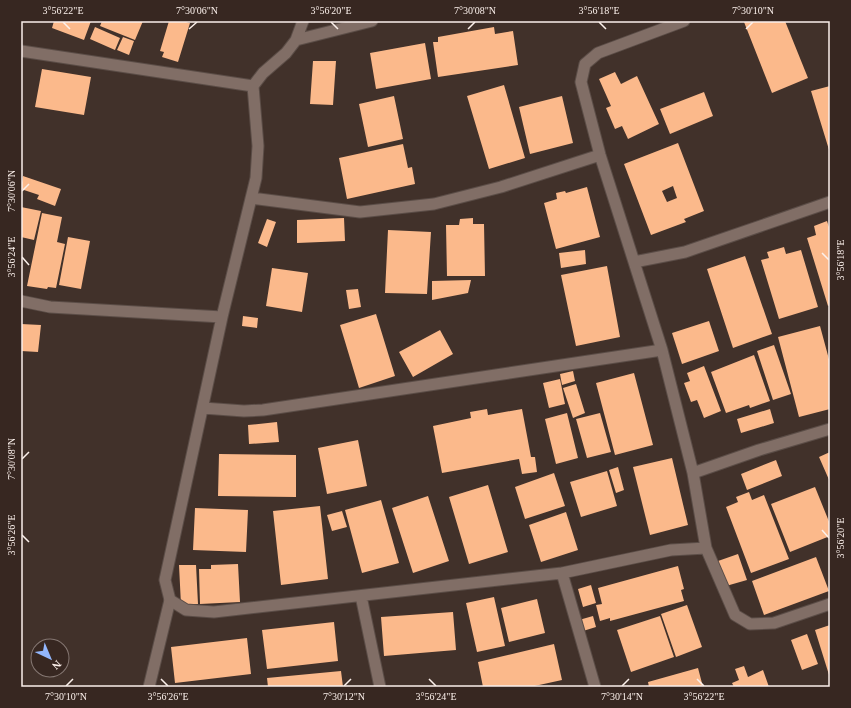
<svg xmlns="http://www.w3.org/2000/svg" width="851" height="708" font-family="Georgia,serif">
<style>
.building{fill:#fbb98b;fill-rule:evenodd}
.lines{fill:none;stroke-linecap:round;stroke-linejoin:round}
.service-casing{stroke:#5b4d47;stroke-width:13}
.minor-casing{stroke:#5b4d47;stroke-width:13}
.service{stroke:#816e66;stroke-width:11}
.minor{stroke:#816e66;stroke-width:11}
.ticks{fill:none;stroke:#fbf0eb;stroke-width:1.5}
.neatline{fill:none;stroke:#fbf0eb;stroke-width:1.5}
.ticks-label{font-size:10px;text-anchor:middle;fill:#fbf0eb}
</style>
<rect width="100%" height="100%" fill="#41312a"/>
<path class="building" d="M54,21H91L84,40L52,28Z
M102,21H143L135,40L100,26Z
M169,21H182L190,23L178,62L162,57L164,52L160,51Z
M745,21H785L808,78L772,93L744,22Z
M95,27L120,38L115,50L90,39Z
M494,27L495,34L513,31L518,65L438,77L433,42H438V37Z
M123,37L134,41L129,55L117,50Z
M425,43L431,79L376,89L370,53Z
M313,61H336L333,105L310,104Z
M42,69L91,77L84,115L35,107Z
M615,72L621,84L637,76L659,124L628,139L622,126L615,129L606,108L611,106L599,79Z
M504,85L525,158L489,169L467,96Z
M830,86V153L811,91Z
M704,92L713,116L670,134L660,109Z
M394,96L403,139L368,147L359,104Z
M562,96L573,143L530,154L519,107Z
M678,143L704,211L684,219L686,222L651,235L624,164ZM673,186L677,198L667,202L662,191Z
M403,144L408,168L412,167L415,184L347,199L339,158Z
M23,176L61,189L55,206L37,199L39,195L21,189Z
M587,187L600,237L556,249L544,203L557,199L556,193L565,191L566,193Z
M21,207L41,211L34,240L21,237Z
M42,213L62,217L57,242L65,244L56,288L48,287L47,289L27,286Z
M344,218L345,241L297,243V220Z
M473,218V224H484L485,276H447L446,225H459L460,219Z
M267,219L276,222L267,247L258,243Z
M827,221L830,230V305L828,306L807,238L816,235L814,226Z
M388,230L431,232L427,294L385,293Z
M68,237L90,241L81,289L59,285Z
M784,247L786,254L801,250L818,307L779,319L761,260L769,258L767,252Z
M585,250L586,264L561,268L559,253Z
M745,256L772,334L733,348L707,269Z
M607,266L620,337L576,346L561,275Z
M272,268L308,273L302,312L266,306Z
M471,280L468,293L432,300V281Z
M358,289L361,307L349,309L346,290Z
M376,314L395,376L359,388L340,325Z
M243,316L258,318L257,328L242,326Z
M709,321L719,351L682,364L672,333Z
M21,324L41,325L38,352L21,351Z
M820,326L830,363V409L799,417L778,337Z
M440,330L453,354L413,377L399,352Z
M774,345L791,394L773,400L757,351Z
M754,355L770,401L750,408L749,405L726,413L711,372Z
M704,366L721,411L704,418L697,400L691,402L684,383L690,381L687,373Z
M573,371L575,381L562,385L560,374Z
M634,373L653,445L615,455L596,383Z
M560,379L565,404L549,408L543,383Z
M576,384L585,413L573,418L563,388Z
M487,409L488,415L522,409L531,457H535L537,472L522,474L519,459L442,473L433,426L471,418L470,412Z
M770,409L774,423L741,433L737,419Z
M567,413L578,458L556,464L545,419Z
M600,413L611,452L587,458L576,419Z
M277,422L279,442L249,444L248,425Z
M358,440L367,486L327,494L318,448Z
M830,452V482L819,457Z
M219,454L296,455V497L218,496Z
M672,458L688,525L650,535L633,467Z
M776,460L782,476L747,490L741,474Z
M618,467L624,490L616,493L609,470Z
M607,471L617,506L581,517L570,482Z
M554,473L565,506L525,519L515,487Z
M488,485L508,552L469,564L449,497Z
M815,487L830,524V536L790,552L771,504Z
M749,492L752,500L764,495L789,559L751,573L726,507L738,502L736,497Z
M428,496L449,561L413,573L392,508Z
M381,500L399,563L362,573L345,510Z
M320,506L328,579L281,585L273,511Z
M195,508L248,510L246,552L193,550Z
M342,511L347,527L332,531L327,515Z
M566,512L578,550L541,562L529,525Z
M738,554L747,580L726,586L718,561Z
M816,557L829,591L764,615L752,581Z
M238,564L240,602L200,604L199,569H211V565Z
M179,565H196L198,604L181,605Z
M678,566L684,589L681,590L684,601L610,621V618L600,621L596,605L602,604L598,588Z
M591,585L596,603L583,607L578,589Z
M494,597L505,646L477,652L466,603Z
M537,599L545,633L509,642L501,608Z
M687,605L702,647L676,657L661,614Z
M453,612L456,650L384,656L381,617Z
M593,616L596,627L583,631L579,620Z
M660,616L674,657L631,672L617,630Z
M334,622L338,661L267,669L262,630Z
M830,625V678L815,630Z
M807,634L818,664L802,670L791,640Z
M247,638L251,674L175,683L171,647Z
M554,644L562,680L530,687H483L478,662Z
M744,666L748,677L763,670L769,687H734L732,683L739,680L735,669Z
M698,668L703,687H649L648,682Z
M341,671L343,687H268L267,678Z"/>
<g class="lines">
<defs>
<path id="service" d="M149,687L170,600"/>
<path id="minor" d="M303,21L296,40L286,53L263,73L253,86L258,146L256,178L222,317L165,580L170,600L186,610L214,612L562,573L671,550L706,548
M684,21L598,53L585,64L581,82L600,155L662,350L693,473L706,548L735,615L750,624L774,623L830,604
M296,40L372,21
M21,51L253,86
M251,198L360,212L434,204L501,187L600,155
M634,262L685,252L830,202
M21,301L50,307L222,317
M203,408L244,411L263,410L662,350
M693,473L759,450L830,429
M562,573L595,687
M361,596L380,687"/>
</defs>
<use href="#service" class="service-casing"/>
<use href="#minor" class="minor-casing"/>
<use href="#service" class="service"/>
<use href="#minor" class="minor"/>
</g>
<path class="ticks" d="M63,22L70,29M331,22L338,29M599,22L606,29M189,29L197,22M468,29L475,22M746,29L753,22M22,191L29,184M822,253L829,260M22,257L29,265M22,459L29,452M822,530L829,538M22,535L29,542M161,679L168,686M429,679L436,686M697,679L704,686M66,686L73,679M344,686L351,679M622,686L629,679"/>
<rect width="851" height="708" fill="none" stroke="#372721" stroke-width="44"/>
<g transform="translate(50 658) rotate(136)"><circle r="19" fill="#372721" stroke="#857772"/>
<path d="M0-3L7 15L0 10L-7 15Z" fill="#93b7fd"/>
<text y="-6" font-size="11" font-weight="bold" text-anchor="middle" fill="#fbf0eb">N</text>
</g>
<rect x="22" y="22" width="807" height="664" class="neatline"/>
<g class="ticks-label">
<text x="63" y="14">3°56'22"E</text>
<text x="197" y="14">7°30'06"N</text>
<text x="331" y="14">3°56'20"E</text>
<text x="475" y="14">7°30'08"N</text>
<text x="599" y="14">3°56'18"E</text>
<text x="753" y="14">7°30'10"N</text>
<text transform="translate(11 191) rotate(-90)" y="4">7°30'06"N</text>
<text transform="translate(11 257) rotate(-90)" y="4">3°56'24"E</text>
<text transform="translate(840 260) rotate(-90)" y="4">3°56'18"E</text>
<text transform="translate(11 459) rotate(-90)" y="4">7°30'08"N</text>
<text transform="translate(11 535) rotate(-90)" y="4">3°56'26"E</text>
<text transform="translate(840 538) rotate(-90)" y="4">3°56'20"E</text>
<text x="66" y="700">7°30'10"N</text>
<text x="168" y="700">3°56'26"E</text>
<text x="344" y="700">7°30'12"N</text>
<text x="436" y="700">3°56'24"E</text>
<text x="622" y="700">7°30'14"N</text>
<text x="704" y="700">3°56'22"E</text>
</g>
</svg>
